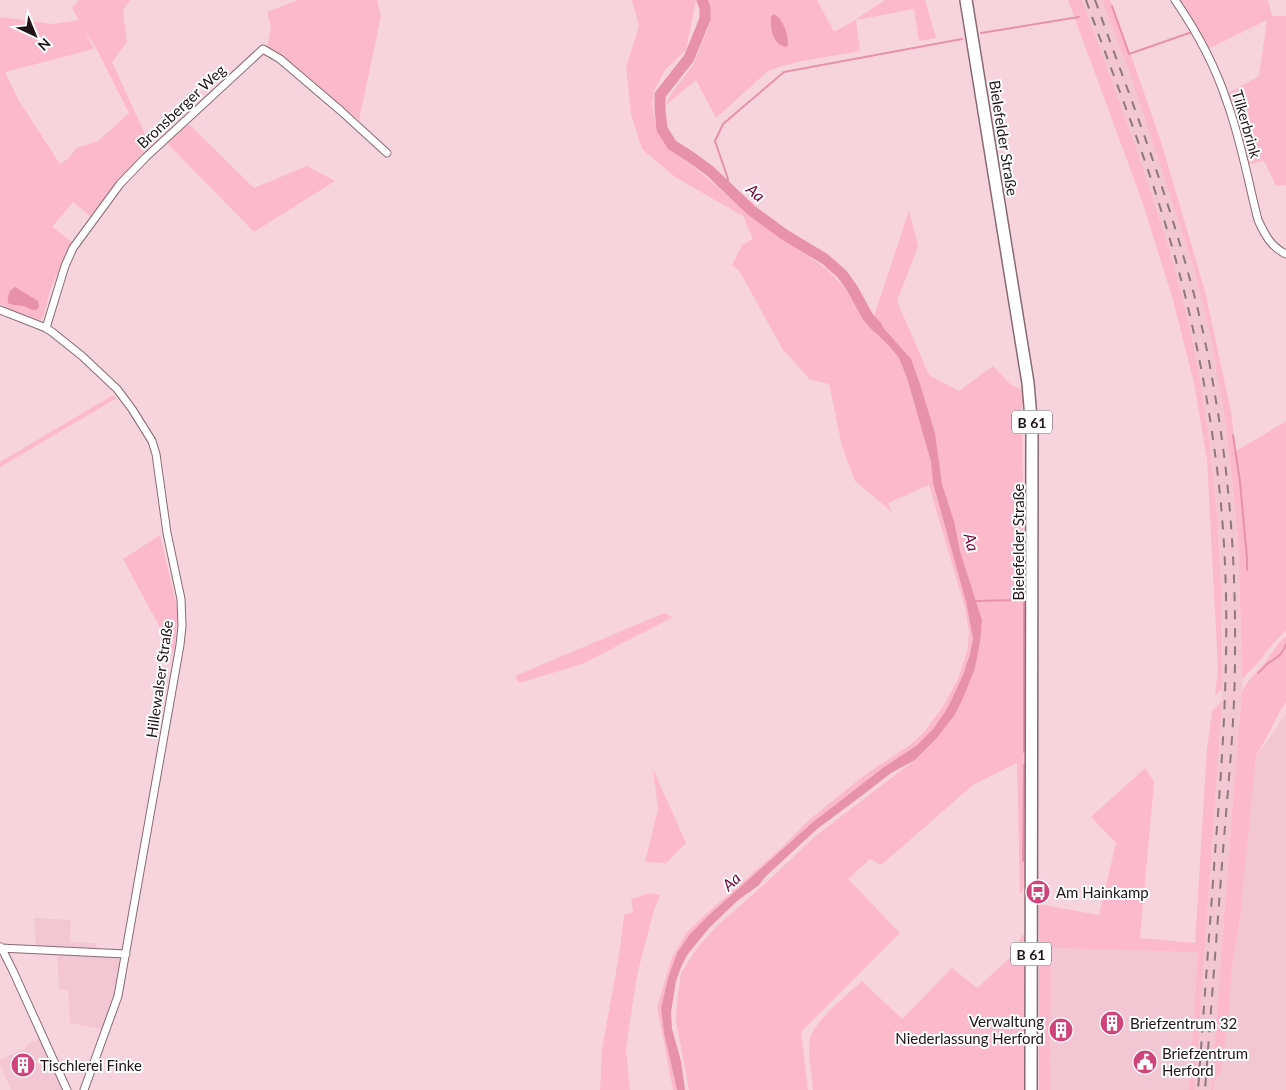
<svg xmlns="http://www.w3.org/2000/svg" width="1286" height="1090" font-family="Lato,sans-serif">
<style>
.built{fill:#f2c7d3}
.green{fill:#fdb9cc;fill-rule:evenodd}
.water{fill:#e791ab}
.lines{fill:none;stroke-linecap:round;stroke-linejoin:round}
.stream{stroke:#e791ab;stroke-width:2}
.river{stroke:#e791ab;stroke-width:11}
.street-casing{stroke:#886971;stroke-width:9}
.primary-casing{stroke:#886971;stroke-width:14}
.street{stroke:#fff;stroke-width:7}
.primary{stroke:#fff;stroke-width:11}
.rail{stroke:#8f777d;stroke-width:2;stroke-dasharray:9 9;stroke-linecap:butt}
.labels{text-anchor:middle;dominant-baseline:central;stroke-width:4;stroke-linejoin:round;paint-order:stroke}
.shield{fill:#fff;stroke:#635a5d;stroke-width:1}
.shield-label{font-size:14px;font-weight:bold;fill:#201417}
.street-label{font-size:15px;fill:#201417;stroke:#fff}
.poi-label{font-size:15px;fill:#201417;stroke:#fff;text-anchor:start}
.water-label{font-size:16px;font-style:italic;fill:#6f0738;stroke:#fff}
</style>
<rect width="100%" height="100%" fill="#f7d4dd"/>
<path class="built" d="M1082,0H1102L1129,71L1194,269L1210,334L1225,420L1233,488L1238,541L1242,691L1233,799L1211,1090H1195L1222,701L1223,629L1219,546L1212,461L1202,394L1182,296L1156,205Z
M1286,714V1090H1213V1084L1221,1071L1232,966L1239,927L1256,757Z
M34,918L71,920L70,942L97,943L96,950L36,947Z
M1051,948L1198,951L1189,1090H1050Z
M57,954L123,956L117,995L105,1030L70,1023L68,990H59Z
M39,1039L64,1090H11L0,1065V1059L25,1049L27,1045Z"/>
<path class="green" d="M79,0H130L123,11L127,42L112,62L151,147C128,168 109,192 91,217L73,202L52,227L72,242L51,288L43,317L40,320L7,308L0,304V17L53,24L79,20L72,8ZM84,28L97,50L129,113L98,141L76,148L69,158L60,164L19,101L5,72L94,49Z
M298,0H377L381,16L359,120L280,57L267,49L271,26L267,12Z
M632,0H696L686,50L665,70L654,91L652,104L657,129L666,146L688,162L756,219L828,270L848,292L870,327L890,347L899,358L907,378L931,462L933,483L966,602L973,639L970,654L963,675L948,707L934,728L916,746L884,767L813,822L710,914L690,934L677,953L668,978L661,1008L664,1033L677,1090H673L657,1007L672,957L687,932L706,914L777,852L810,819L866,774L910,745L924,732L942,708L958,679L968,648L969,631L965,608L929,485L888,503L891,511L855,481L842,446L829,384L809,379L800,368L783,350L740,272L732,265L742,245L753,239L743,216L675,177L642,149L631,114L626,67L639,26Z
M707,0H817L834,32L855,20L885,0H925L936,38L919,41L914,9L856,20L860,51L803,61L782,66L768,71L716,118L696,80L666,105L671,94L693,65L710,23V9Z
M1068,0H1082C1112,83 1144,165 1169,249C1173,265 1178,280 1182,296C1214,425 1224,557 1222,689L1215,696L1218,669L1207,460L1194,383L1173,300L1142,201Z
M1102,0H1110L1130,52L1162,145L1205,291L1231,412L1236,451L1286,421V630L1268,649L1259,662L1242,679L1240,602L1238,541L1233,488L1225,420L1210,334L1194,269L1129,71Z
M1180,0H1268L1272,16H1286V185L1276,186L1264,161L1246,165L1227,94L1259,76L1267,20L1208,49L1180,2Z
M184,124L190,125L254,188L307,166L335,181L254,232L166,142Z
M909,211L918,246L897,301L929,375L959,391L993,366L1010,384L1022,390L1024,404L1022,405L1027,835L1026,883L1020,895L1017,763L973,785L881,865L870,859L848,879L900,933L801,1032L808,1090H689L676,1021L677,1003L681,973L697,948L717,926L768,881L814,837L915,760L936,739L954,716L975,668L982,620L960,551L954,521L942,484L935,433L921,387L886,331L874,316Z
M113,395L117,398L0,467V462Z
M160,535L178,612L174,654L123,559Z
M664,613L673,617L582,664L519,683L515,676Z
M1286,636V702L1279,713L1256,757L1239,927L1232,966L1228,1020L1221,1072L1213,1084V1090H1211L1233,799L1242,691L1250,679L1265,663L1278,644Z
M1222,701L1195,1090H1189L1198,952L1051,948L1050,1090H1039V904L1099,915L1116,843L1091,817L1145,768L1154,782L1140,938L1195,943L1207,749L1212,711Z
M653,769L686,843L666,863L645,862L658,809Z
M650,893L660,895L654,910L638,971L632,1007L626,1049L630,1090H600L602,1049L619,955L624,915L633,912L631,899Z
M1022,935H1024L1026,941V1090H813C812,1076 807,1052 810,1039C813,1022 849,993 862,981L902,1019L952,968L977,988L1012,956Z"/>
<path class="water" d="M774,14C784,20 788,34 788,45L786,47C773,45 770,28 771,17Z
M15,287L38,301L39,307L36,310C31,310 29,308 24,306C18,305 13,306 8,303C7,297 9,290 15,287Z
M874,316L886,331L911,359L921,387L935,433L942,484L954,521L960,551L982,620L980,642L975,668L963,698L954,716L936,739L915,760L891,773L864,794L817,829L765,877L759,885L737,901L709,928L687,955L681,967L676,981L671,1012L672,1029L681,1061L685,1090H677L664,1033L661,1008L668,978L677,953L690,934L710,914L813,822L884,767L916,746L934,728L948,707L963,675L970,654L973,639L966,602L933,483L931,462L907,378L899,358L890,347L870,327L868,317Z"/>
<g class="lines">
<path class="stream" d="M1112,6L1129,54L1192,32
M981,33L1079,17
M726,187L728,179L715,141L723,124L784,72L962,39
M1233,435L1240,482L1247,558V570
M1024,599V752
M975,601L1018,600
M1258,673C1262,670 1265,666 1268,663C1278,657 1282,655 1286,644
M1023,861L1024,765"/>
<path class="river" d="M702,0L705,8V19L689,58L660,95V109L662,129L672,145L691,157L710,171L751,210L785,235L825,259L842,274L852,288L868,317L877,327"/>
<defs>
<path id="street" d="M1175,0C1197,32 1215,65 1227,102C1241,140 1248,181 1258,220C1265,235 1271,247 1286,254
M0,310L46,328L52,332L82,356L117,389L132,409L152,441L156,454L167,533L181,599L182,626L180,645L118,996L84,1090
M46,328L65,266L73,248L120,184L146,157L263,49L280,59L341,111L387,153
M1,947L13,971L67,1090
M0,948L126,954"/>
<path id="primary" d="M966,0L1028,383L1032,430L1031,1090"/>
</defs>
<use href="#street" class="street-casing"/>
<use href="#primary" class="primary-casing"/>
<use href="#street" class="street"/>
<use href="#primary" class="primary"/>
<path class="rail" d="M1086,0C1111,70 1139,139 1161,210C1187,292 1205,376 1216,461C1233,587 1226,713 1216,840C1210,923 1204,1007 1198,1090
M1095,0C1127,89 1162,178 1187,269C1199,310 1208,352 1215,395C1230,481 1236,568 1235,656C1235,721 1228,786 1223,851C1217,930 1211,1010 1205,1090"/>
</g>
<defs>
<symbol id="bus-disc" viewBox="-11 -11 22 22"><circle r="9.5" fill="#cf447a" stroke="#fff"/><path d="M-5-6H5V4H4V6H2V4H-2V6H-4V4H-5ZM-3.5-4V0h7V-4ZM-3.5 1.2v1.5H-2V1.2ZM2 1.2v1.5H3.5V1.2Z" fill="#fff"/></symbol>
<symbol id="building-disc" viewBox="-11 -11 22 22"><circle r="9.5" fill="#cf447a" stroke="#fff"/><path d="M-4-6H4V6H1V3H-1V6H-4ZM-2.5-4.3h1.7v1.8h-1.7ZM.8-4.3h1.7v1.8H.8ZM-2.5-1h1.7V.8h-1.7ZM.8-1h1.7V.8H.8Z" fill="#fff"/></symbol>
<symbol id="civic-disc" viewBox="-11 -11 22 22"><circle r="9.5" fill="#cf447a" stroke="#fff"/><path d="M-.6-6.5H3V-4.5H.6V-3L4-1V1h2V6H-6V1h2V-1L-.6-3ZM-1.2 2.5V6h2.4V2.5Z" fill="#fff"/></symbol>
</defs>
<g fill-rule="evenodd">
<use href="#bus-disc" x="1024" y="878" width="28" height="28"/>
<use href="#building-disc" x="1098" y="1009" width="28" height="28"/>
<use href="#building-disc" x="1047" y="1016" width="28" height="28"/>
<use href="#civic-disc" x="1131" y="1048" width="28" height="28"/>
<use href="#building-disc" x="9" y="1051" width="28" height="28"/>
</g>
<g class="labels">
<g class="shield">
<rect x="1012" y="410.5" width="40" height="23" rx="4"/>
<rect x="1011" y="942.5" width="40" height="23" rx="4"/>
</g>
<g class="shield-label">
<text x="1032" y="422">B 61</text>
<text x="1031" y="954">B 61</text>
</g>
<g class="street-label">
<text transform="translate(181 106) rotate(-43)">Bronsberger Weg</text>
<text transform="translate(1247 124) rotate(74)">Tilkerbrink</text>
<text transform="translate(1004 138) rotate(81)">Bielefelder Straße</text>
<text transform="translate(1018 542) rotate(-90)">Bielefelder Straße</text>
<text transform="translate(159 679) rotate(-82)">Hillewalser Straße</text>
</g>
<g class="poi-label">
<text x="1056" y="892">Am Hainkamp</text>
<text x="1044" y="1021" text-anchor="end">Verwaltung<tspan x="1044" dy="17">Niederlassung Herford</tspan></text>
<text x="1130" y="1023">Briefzentrum 32</text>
<text x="1162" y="1053">Briefzentrum<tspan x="1162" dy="17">Herford</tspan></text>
<text x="40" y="1065">Tischlerei Finke</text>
</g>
<g class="water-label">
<text transform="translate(756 192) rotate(41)">Aa</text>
<text transform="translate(972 542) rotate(75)">Aa</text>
<text transform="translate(731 881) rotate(-43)">Aa</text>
</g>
</g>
<g transform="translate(35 35) rotate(136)" stroke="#ffffff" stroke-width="4" paint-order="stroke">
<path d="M0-4L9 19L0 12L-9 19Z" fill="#201417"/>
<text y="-8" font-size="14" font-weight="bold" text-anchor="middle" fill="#201417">N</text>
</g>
</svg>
